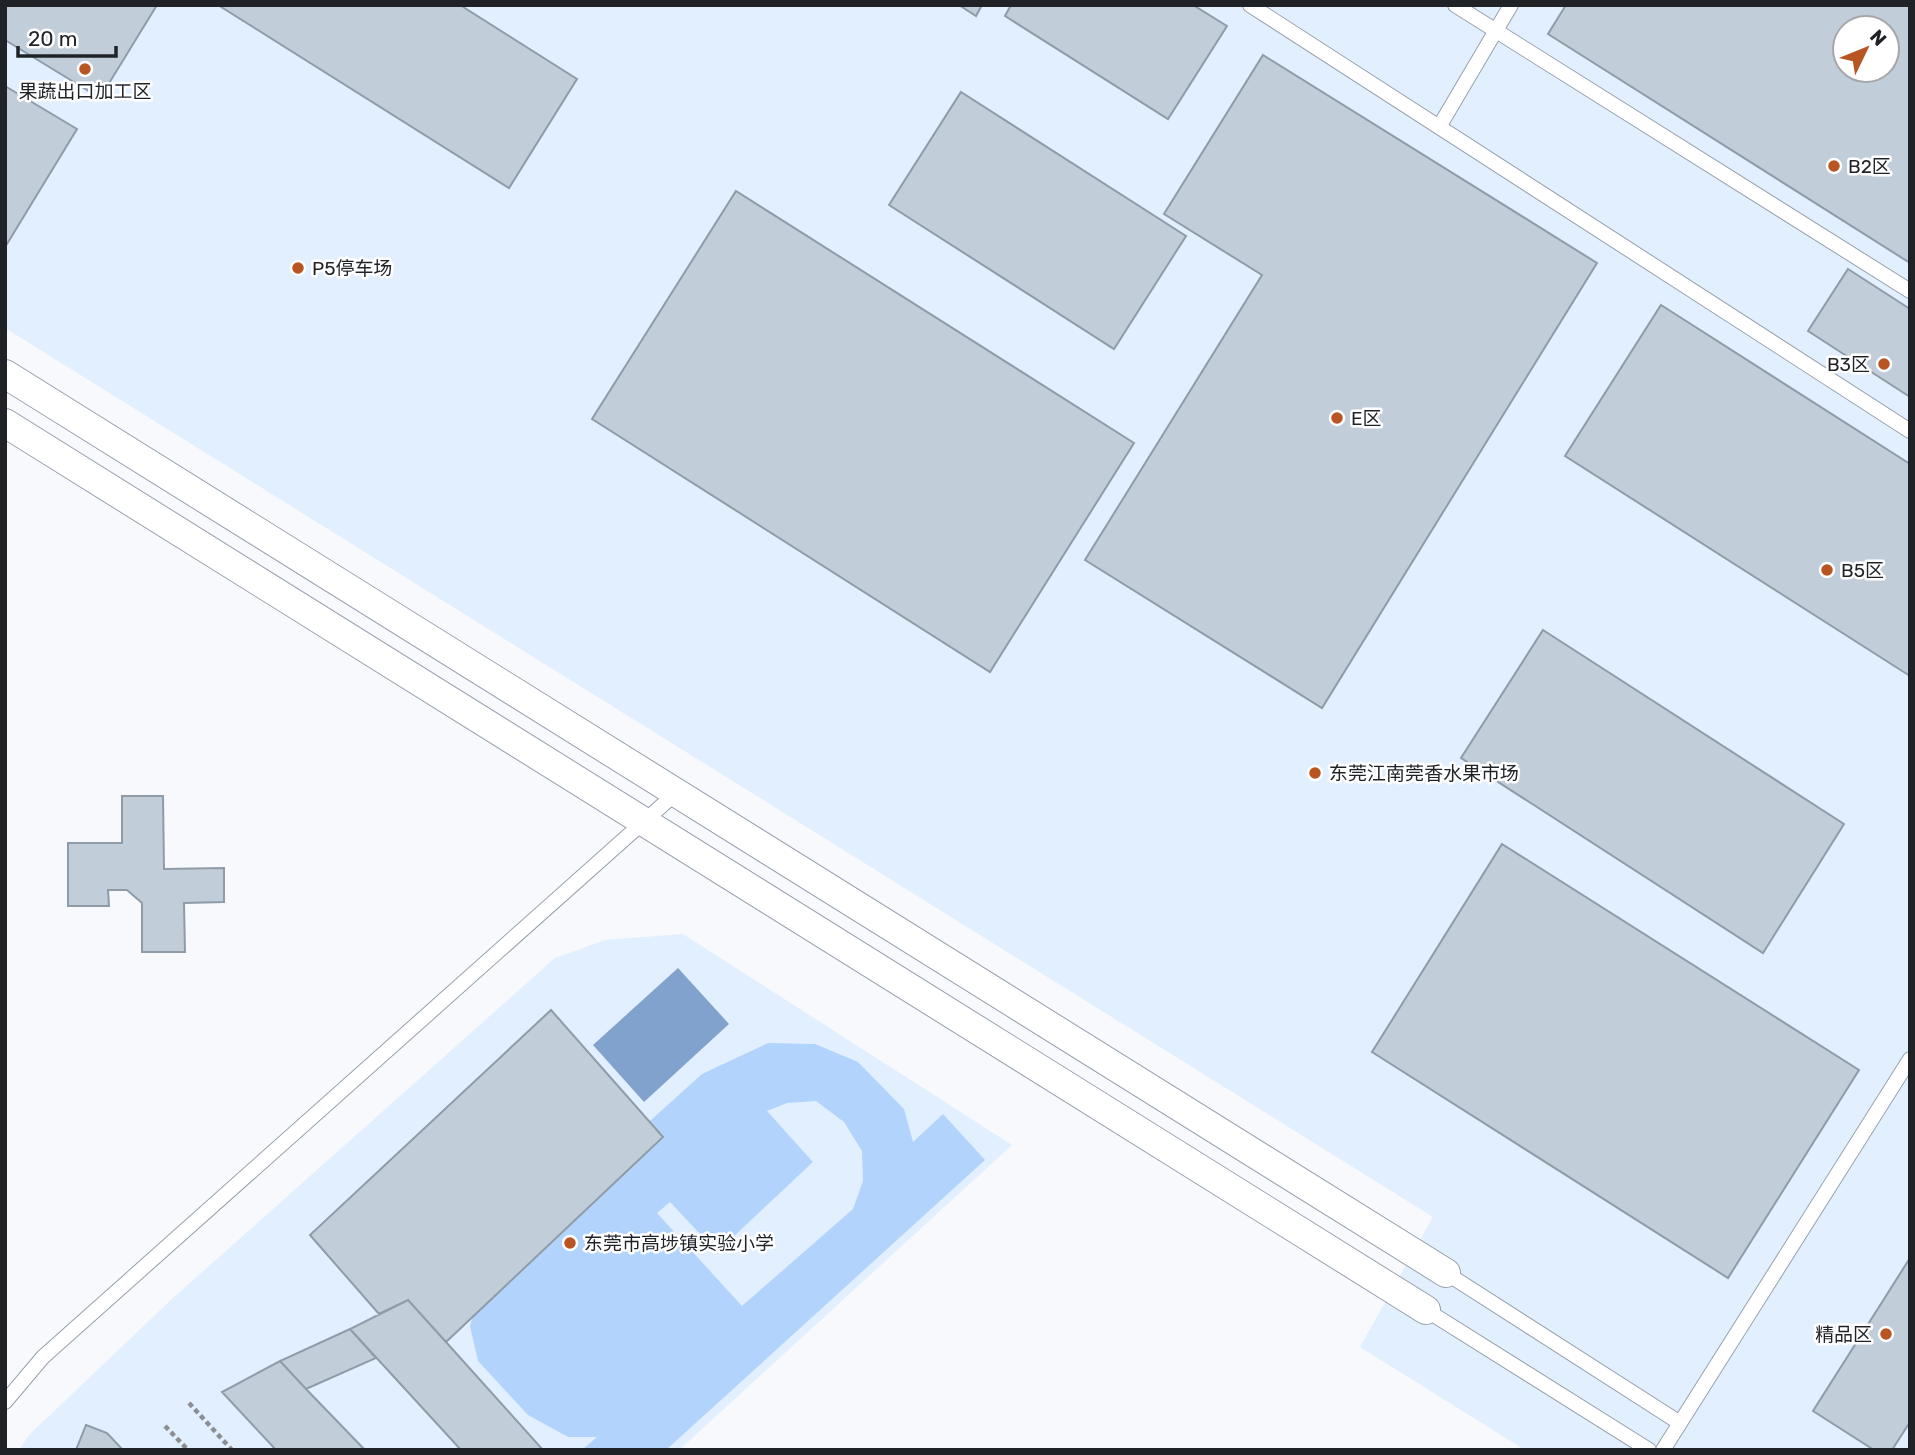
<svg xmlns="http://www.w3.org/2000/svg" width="1915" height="1455" font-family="Rubik,'Noto Sans SC',sans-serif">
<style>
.built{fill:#e2efff;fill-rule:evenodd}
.green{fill:#b2d3fc;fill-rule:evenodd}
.water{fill:#81a2cc}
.building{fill:#c2cdda;stroke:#909ba8;stroke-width:2;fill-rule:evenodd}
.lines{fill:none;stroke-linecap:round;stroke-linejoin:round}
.lane-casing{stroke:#96a0ad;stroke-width:16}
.street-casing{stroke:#96a0ad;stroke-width:30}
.path{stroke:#8b8e92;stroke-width:4.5;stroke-dasharray:5 3.5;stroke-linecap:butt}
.lane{stroke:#fff;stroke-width:14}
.street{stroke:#fff;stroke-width:28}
.poi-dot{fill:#b95522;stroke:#fff;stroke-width:2.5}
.labels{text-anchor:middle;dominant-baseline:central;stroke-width:5;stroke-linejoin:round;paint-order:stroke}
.poi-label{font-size:19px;fill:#1f2328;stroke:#fff;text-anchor:start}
</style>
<rect width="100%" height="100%" fill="#f7f9fc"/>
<path class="built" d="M5,5H1910V1450H1525L1360,1347L1433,1217L5,328ZM1845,28H1887V70H1845Z
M683,934L1012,1145L679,1450H19L29,1435L173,1298L555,958L605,940Z"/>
<path class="green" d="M768,1043L815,1044L858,1062L904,1109L913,1142L943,1114L985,1160L666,1450H582L597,1437H568L528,1415L478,1361L470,1326L483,1283L516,1242L702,1074ZM816,1101L844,1122L862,1151L863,1181L853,1209L742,1306L657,1213L670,1202L717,1252L813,1162L767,1111L787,1103Z"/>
<path class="water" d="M678,968L729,1024L644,1102L593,1045Z"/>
<path class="building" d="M5,5H157L100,98L5,40Z
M218,5H460L577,79L509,188Z
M959,5H982L976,16Z
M1011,5H1193L1227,26L1168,119L1005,16Z
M1566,5H1910V263L1548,34ZM1845,28H1887V70H1845Z
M1263,55L1597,263L1322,708L1085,560L1262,275L1164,214Z
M5,86L77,129L7,244L5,243Z
M961,92L1186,236L1114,349L889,205Z
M736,191L1134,443L990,672L592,419Z
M1848,269L1910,309V397L1808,331Z
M1661,305L1910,464V676L1565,456Z
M1543,630L1844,824L1763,953L1461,758Z
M122,796H163L164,869L224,868V902L184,903L185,952H142V903L127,890H108L109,906H68V843H122Z
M1502,844L1859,1070L1728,1278L1372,1052Z
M551,1010L663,1137L446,1342L408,1300L379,1314L310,1235Z
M1910,1258V1422L1892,1450H1874L1813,1411Z
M408,1300L446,1342L543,1450H461L350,1329Z
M350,1329L376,1358L306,1389L280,1361Z
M280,1361L306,1389L365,1450H276L222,1392Z
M86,1425L107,1433L123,1450H76Z"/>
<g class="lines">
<defs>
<path id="lane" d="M1250,5L1910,431
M1455,5L1910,291
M1439,127L1511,5
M1446,1273L1680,1423
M1426,1310L1649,1450
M5,1402L43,1357L676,793
M1663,1450L1910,1059"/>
<path id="street" d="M5,374L1446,1273
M5,423L1426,1310"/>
</defs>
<use href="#lane" class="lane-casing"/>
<use href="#street" class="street-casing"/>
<path class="path" d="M189,1403L232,1450
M165,1426L188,1450"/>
<use href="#lane" class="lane"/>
<use href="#street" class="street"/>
</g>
<g class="poi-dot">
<circle cx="85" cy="69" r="7"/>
<circle cx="1834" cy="166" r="7"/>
<circle cx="298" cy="268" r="7"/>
<circle cx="1884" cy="364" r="7"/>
<circle cx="1337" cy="418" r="7"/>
<circle cx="1827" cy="570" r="7"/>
<circle cx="1315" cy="773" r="7"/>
<circle cx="570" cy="1243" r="7"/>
<circle cx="1886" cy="1334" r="7"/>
</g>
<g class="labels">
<g class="poi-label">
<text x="85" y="91" text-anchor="middle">果蔬出口加工区</text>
<text x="1848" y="166">B2区</text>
<text x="312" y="268">P5停车场</text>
<text x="1870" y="364" text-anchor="end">B3区</text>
<text x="1351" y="418">E区</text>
<text x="1841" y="570">B5区</text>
<text x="1329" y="773">东莞江南莞香水果市场</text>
<text x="584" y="1243">东莞市高埗镇实验小学</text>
<text x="1872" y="1334" text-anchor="end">精品区</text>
</g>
</g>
<rect width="1915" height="1455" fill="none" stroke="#1f2328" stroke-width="14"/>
<g transform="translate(1866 49) rotate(47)"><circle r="33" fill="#ffffff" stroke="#a5a7a9" stroke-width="2"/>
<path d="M0-5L12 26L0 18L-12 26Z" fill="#b95522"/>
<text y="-10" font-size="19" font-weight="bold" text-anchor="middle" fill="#1f2328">N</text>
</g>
<path d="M18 46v10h98v-10" fill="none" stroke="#1f2328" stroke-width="3.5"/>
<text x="28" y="46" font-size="21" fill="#1f2328" stroke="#ffffff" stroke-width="5" paint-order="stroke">20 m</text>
</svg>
